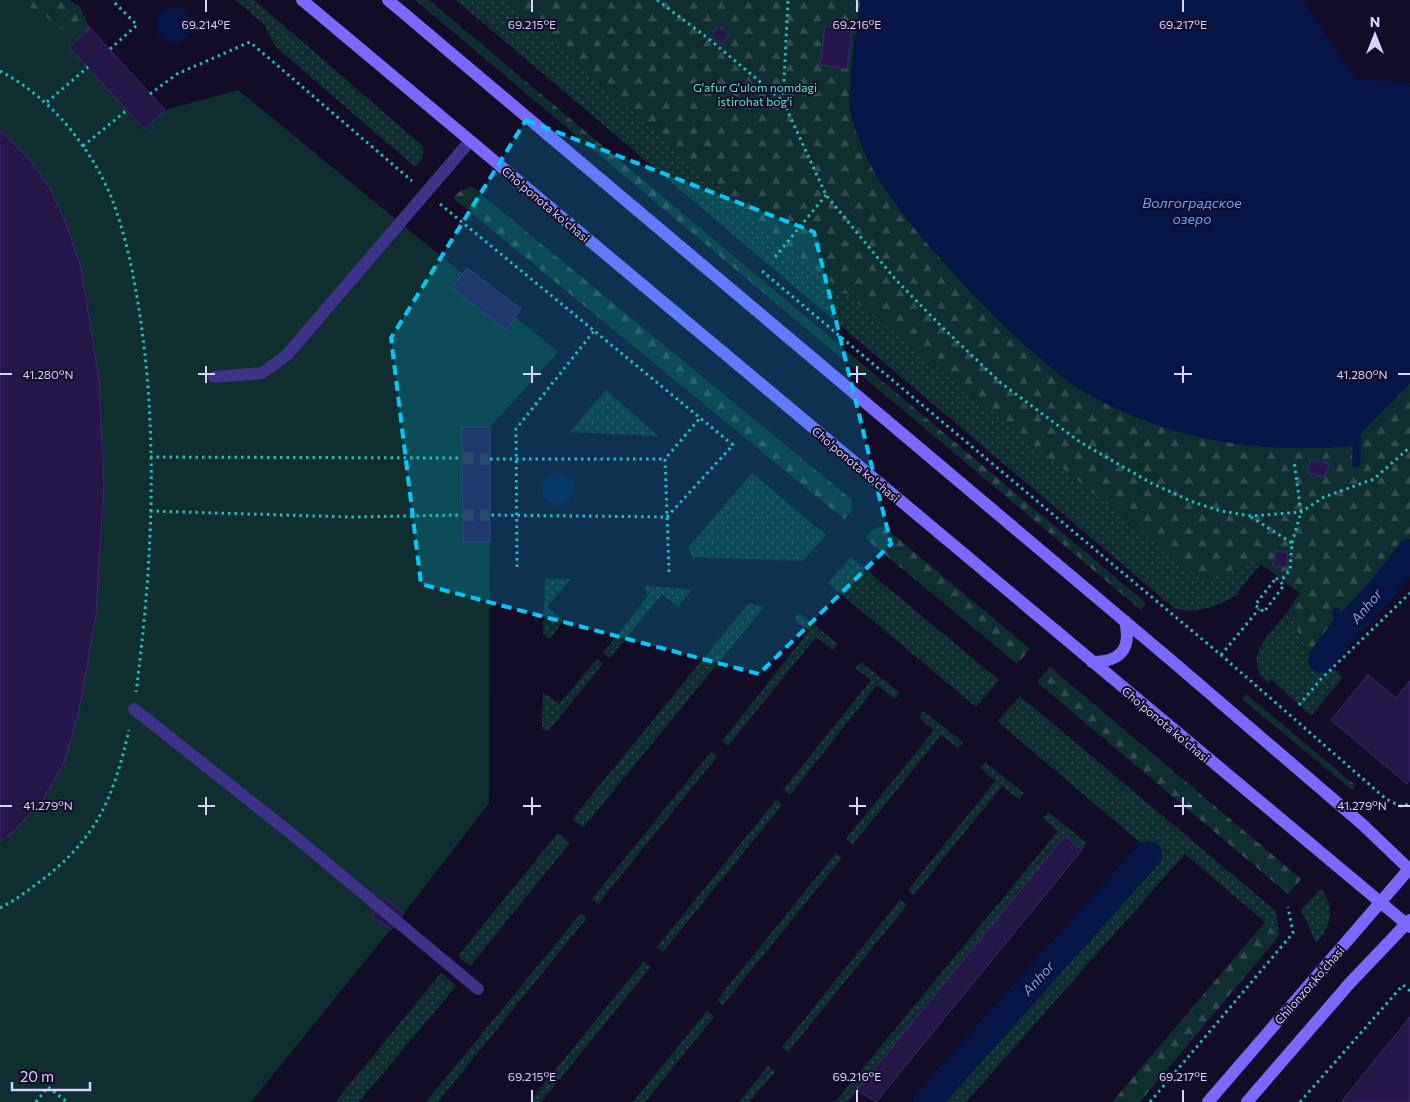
<svg xmlns="http://www.w3.org/2000/svg" width="1410" height="1102" font-family="Commissioner,sans-serif">
<style>
.grass{fill:url(#grass-dots)}
.forest{fill:url(#forest-firs)}
.garden{fill:#0f2e30}
.water{fill:#051646}
.lines{fill:none;stroke-linecap:round;stroke-linejoin:round}
.stream{stroke:#051646;stroke-width:8}
.canal{stroke:#051646;stroke-width:28}
.building{fill:#261749;stroke:#3e2777}
.pedestrian-tunnel{stroke:#312a47;stroke-width:12;stroke-dasharray:12 6;stroke-linecap:butt}
.path{stroke:#23bbc1;stroke-width:3;stroke-dasharray:2.5 4;stroke-linecap:butt}
.service{stroke:#3f3389;stroke-width:12}
.secondary{stroke:#7b68ff;stroke-width:12}
.marked{fill:#00cafc;fill-opacity:0.2;stroke:#00cafc;stroke-width:4;stroke-dasharray:10 6;stroke-linejoin:round}
.ticks{fill:none;stroke:#dbd1ff;stroke-width:2}
.labels{text-anchor:middle;dominant-baseline:central;stroke-width:4;stroke-linejoin:round;paint-order:stroke}
.park-label{font-size:12px;fill:#52ead3;stroke:#130c26}
.street-label{font-size:12px;fill:#dbd1ff;stroke:#130c26}
.water-label{font-size:14px;font-style:italic;fill:#5fa5ff;stroke:#130c26}
.ticks-label{font-size:12px;text-anchor:middle;fill:#dbd1ff;stroke:#130c26;stroke-width:4;stroke-linejoin:round;paint-order:stroke}
</style>
<defs>
<pattern id="grass-dots" width="8" height="8" patternUnits="userSpaceOnUse" patternTransform="scale(1.25)"><rect width="8" height="8" fill="#0f2e30"/><path d="M2 2h.1M6 6h.1" fill="none" stroke="#314b4f" stroke-width="1.8" stroke-linecap="round"/></pattern>
<pattern id="forest-firs" width="22" height="20" patternUnits="userSpaceOnUse" patternTransform="scale(1.25)"><rect width="22" height="20" fill="#0f2e30"/><path d="M5 1l3.5 6h-7zM16 11l3.5 6h-7z" fill="#314b4f"/></pattern>
</defs>
<rect width="100%" height="100%" fill="#130c26"/>
<path class="grass" d="M235,0H254L424,147L422,159L415,167L275,46L265,25Z
M456,0H505L785,245L1204,581L1255,560L1261,564L1239,590L1237,595C1219,605 1195,616 1174,608Z
M606,390L658,436L570,432Z
M752,473L826,535L803,561L692,557L688,548Z
M851,557L999,680L976,707L828,583Z
M545,579H571L547,607L563,621L551,638H548L543,633Z
M644,586L692,589L678,607L662,594L610,658L603,653L648,596Z
M749,603L764,607L583,828L572,819Z
M1288,611L1310,657L1322,659L1343,677L1311,716L1272,680L1268,683C1240,658 1271,633 1288,611Z
M799,613L838,644L833,650L816,637L728,746L722,741L809,631L794,619Z
M597,659L603,664L549,730L545,731L542,727L543,692L559,704Z
M861,662L900,693L895,699L877,685L790,795L783,790L871,680L855,668Z
M1020,696L1276,911L1279,936L1265,922L1185,854L966,1102H940L1138,876L1126,865L1143,845L997,721Z
M923,711L963,742L958,748L941,735L853,844L846,839L934,730L919,718Z
M711,752L717,757L598,904L592,899Z
M985,762L1024,793L1019,799L1002,786L914,895L908,890L995,781L980,768Z
M776,800L782,805L663,952L657,947Z
M1048,812L1087,843L1082,850L1065,836L849,1100L850,1102H831L836,1101L1058,831L1043,818Z
M558,833L570,843L470,966L458,956Z
M836,853L842,858L723,1005L717,1000Z
M1321,889C1336,907 1331,928 1316,943L1301,910Z
M900,900L907,905L788,1052L782,1047Z
M581,913L587,918L438,1102H426Z
M644,961L651,967L541,1102H529Z
M441,973L456,986L359,1102H335Z
M707,1011L714,1017L645,1102H633Z
M768,1066L775,1072L749,1102H739Z"/>
<path class="forest" d="M0,0H68L79,6L90,28L52,62Z
M415,0H429L1146,603L1141,610Z
M505,0H861C856,29 852,58 850,87C850,94 848,103 850,110C863,168 904,218 943,261C975,298 1008,332 1046,363C1056,371 1066,380 1076,387C1160,438 1255,454 1351,446L1357,437L1410,383V576L1364,624L1322,659L1310,657L1288,611L1300,593L1255,560L1204,582L785,245Z
M471,186L852,500L851,512L844,519L453,198L460,191Z
M883,526L1030,649L1017,664L865,538L872,530Z
M1050,667L1301,879L1288,894L1037,682Z
M1246,694L1356,786L1352,790L1242,699Z
M1265,922L1279,936L1140,1102H1112Z"/>
<path class="garden" d="M0,0H15L42,14L165,110L238,90L558,352L490,427L489,803L412,903L251,1102H0Z"/>
<path class="water" d="M861,0H1302L1356,79L1410,83V383L1357,437L1351,446C1253,454 1161,439 1076,387C1066,380 1056,371 1046,363C1009,332 975,298 943,261C904,218 863,168 850,110C848,103 850,94 850,87C852,58 856,29 861,0Z
M156 25a18 18 0 1 1 36 0a18 18 0 1 1-36 0Z
M542 489a16 16 0 1 1 32 0a16 16 0 1 1-32 0Z"/>
<g class="lines">
<path class="stream" d="M1356,463L1357,437
M1336,612L1343,631"/>
<path class="canal" d="M1322,659L1343,631L1380,592L1410,553
M927,1102L1148,855"/>
</g>
<path class="building" d="M718,26L729,34L722,44L711,36Z
M825,26L852,29L847,69L820,65Z
M90,28L165,110L144,129L69,47Z
M0,130L30,160L50,188L67,226L81,268L99,379L104,484L96,615L78,716L64,762L43,800L14,831L0,841Z
M467,268L521,309L506,330L452,288Z
M462,427H490V542H463Z
M1311,459L1329,464L1324,478L1307,472Z
M1275,551L1288,553L1287,567L1273,566Z
M1368,675L1396,698L1410,681V780L1407,784L1331,720Z
M1065,836L1082,850L876,1102L857,1090Z
M385,898L404,913L391,930L372,916Z
M1410,1017V1102H1341Z"/>
<g class="lines">
<path class="pedestrian-tunnel" d="M462,458L490,459
M462,515H490"/>
<path class="path" d="M657,0L709,39L783,101L826,195L896,280L942,327L1001,383L1080,442L1151,483L1193,502L1221,511L1251,516L1301,512L1324,497L1374,479L1410,447
M110,49L137,25L112,0
M0,71C48,96 87,142 109,192C123,225 131,262 137,297C159,427 153,562 136,692
M150,94L177,74L250,42L412,181
M783,101L788,0
M47,102L88,67
M83,146L127,110
M440,204L733,445L667,517L490,515
M775,257L826,195
M762,271L1221,655L1386,799L1400,806L1410,804
M150,457L462,458
M490,459H665
M150,511L351,517L462,515
M1251,517L1292,543L1290,570L1280,582
M1292,543L1301,512L1294,461
M517,567L516,429L594,331
M669,572L665,459L700,418
M1276,578L1284,585L1264,612L1255,605Z
M1221,655L1259,609
M1299,705L1321,679L1410,593
M0,908C14,901 26,892 38,883C97,839 113,799 129,730
M36,1102L48,1087L67,1102
M1150,1102L1293,933L1288,907
M1300,1102L1403,985L1410,991"/>
<path class="service" d="M214,377L262,373L287,355L470,141
M134,709L293,835L478,989"/>
<path class="secondary" d="M302,0L1410,927
M388,0L1172,661L1362,824L1410,870
M1092,662C1120,662 1132,649 1125,621
M1208,1102L1410,868
M1247,1102L1349,984L1410,920"/>
</g>
<path class="marked" d="M526,120L814,232L891,544L759,674L421,584L391,338Z"/>
<path class="ticks" d="M206,0V12M532,0V12M857,0V12M1183,0V12M206,366V383M532,366V383M857,366V383M1183,366V383M0,374H12M198,374H215M523,374H541M849,374H866M1174,374H1192M1398,374H1410M206,797V815M532,797V815M857,797V815M1183,797V815M0,806H12M198,806H215M523,806H541M849,806H866M1174,806H1192M1398,806H1410M532,1090V1102M857,1090V1102M1183,1090V1102"/>
<g class="labels">
<g class="park-label">
<text x="755" y="87">G'afur G'ulom nomdagi<tspan x="755" dy="14">istirohat bog'i</tspan></text>
</g>
<g class="street-label">
<text transform="translate(546 204) rotate(40)">Cho'ponota ko'chasi</text>
<text transform="translate(856 464) rotate(40)">Cho'ponota ko'chasi</text>
<text transform="translate(1166 724) rotate(40)">Cho'ponota ko'chasi</text>
<text transform="translate(1309 985) rotate(-49)">Chilonzor ko'chasi</text>
</g>
<g class="water-label">
<text x="1192" y="202">Волгоградское<tspan x="1192" dy="16">озеро</tspan></text>
<text transform="translate(1366 606) rotate(-50)">Anhor</text>
<text transform="translate(1038 978) rotate(-48)">Anhor</text>
</g>
</g>
<g class="ticks-label">
<text x="206" y="29">69.214°E</text>
<text x="532" y="29">69.215°E</text>
<text x="857" y="29">69.216°E</text>
<text x="1183" y="29">69.217°E</text>
<text x="48" y="379">41.280°N</text>
<text x="1362" y="379">41.280°N</text>
<text x="48" y="810">41.279°N</text>
<text x="1362" y="810">41.279°N</text>
<text x="532" y="1081">69.215°E</text>
<text x="857" y="1081">69.216°E</text>
<text x="1183" y="1081">69.217°E</text>
</g>
<g transform="translate(1375 35)" stroke="#130c26" stroke-width="4" paint-order="stroke">
<path d="M0-4L9 19L0 12L-9 19Z" fill="#dbd1ff"/>
<text y="-8" font-size="14" font-weight="bold" text-anchor="middle" fill="#dbd1ff">N</text>
</g>
<path d="M12 1082v8h78v-8" fill="none" stroke="#dbd1ff" stroke-width="2.5"/>
<text x="20" y="1082" font-size="15" fill="#dbd1ff" stroke="#130c26" stroke-width="4" paint-order="stroke">20 m</text>
</svg>
